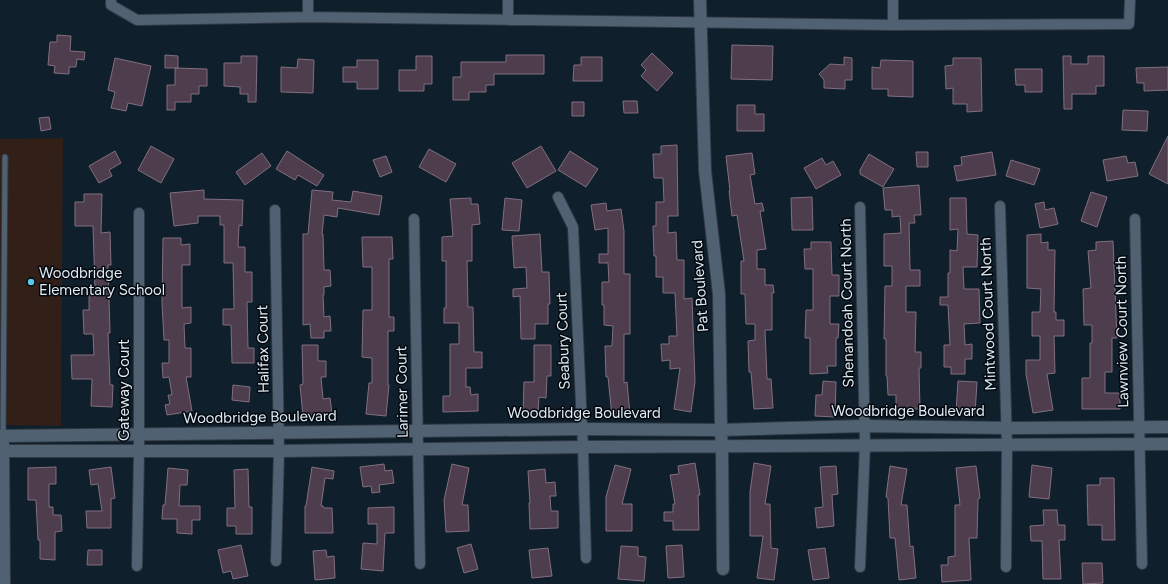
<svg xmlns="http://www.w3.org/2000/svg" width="1168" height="584" font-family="Figtree,sans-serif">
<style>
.education{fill:#311f18}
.building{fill:#4e3d4d;stroke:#826f80}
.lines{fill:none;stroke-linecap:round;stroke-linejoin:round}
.service-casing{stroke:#313a45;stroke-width:7}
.minor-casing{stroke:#313a45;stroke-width:12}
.tertiary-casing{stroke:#313a45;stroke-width:14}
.service{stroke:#506272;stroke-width:5}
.minor{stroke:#506272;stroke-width:10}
.tertiary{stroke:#506272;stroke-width:12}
.poi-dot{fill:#5bc8e6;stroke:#03080e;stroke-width:1.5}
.labels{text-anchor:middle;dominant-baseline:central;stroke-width:3;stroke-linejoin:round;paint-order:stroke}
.poi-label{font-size:15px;fill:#dfeaf3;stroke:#03080e;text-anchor:start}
.street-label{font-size:15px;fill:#dfeaf3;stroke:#03080e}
</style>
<rect width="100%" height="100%" fill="#0f1f2c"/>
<path class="education" d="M63,138L61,426L0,425V139Z"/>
<path class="building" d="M57,35L71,36L70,51L85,52L84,60L77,59L76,67H69V74L54,73L55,66L48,65L50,42H57Z
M732,45L773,46L772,80L731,79Z
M652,53L673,73L657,91L641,76L646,70L641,65Z
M165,55L178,56V68H165Z
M506,55H544V74H494V85H486V92H469V100H453V77H461V62H506Z
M241,56H257L256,102H248V94H240V87L224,86V63H241Z
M416,56H432V84H424V91H399V70H416Z
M1063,56H1071V64H1088V56H1104V86H1096V94H1072V109H1064Z
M581,57H602V81H573L574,65H581Z
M844,57L852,58V80H845V89L824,88V80L819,74L830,64L844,65Z
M115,58L151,66L142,106L128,103L126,111L111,108L115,92L108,90Z
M953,58H981L982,111L967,112V104H953V88L946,89L945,66L953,65Z
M298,59L314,60L313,93L281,92V67L297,68Z
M357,60H378V89H357V82H343V67H357Z
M881,60L913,61V97L888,96V89H872V67L880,68Z
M1168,67V90L1144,91V83H1137L1136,68Z
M175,68L207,69V86H199V94H191V102H175V110H167V85H175Z
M1015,69H1042V92H1025V85H1016Z
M623,101H637L638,113H624Z
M572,102H584V116H572Z
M737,105H755V114H764V131H737Z
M1123,110L1148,111L1147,131L1122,130Z
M49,117L51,129L41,131L39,118Z
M1168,136V184L1149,174Z
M677,145L678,216H668V233L676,232L677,260H684V299L692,298L695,382L691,412L674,409L680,368L670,369V360L662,361L661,344H669V336H677L675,293H663V277H656V256H654L653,226H656V202H664L663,178H654L653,154H661V146Z
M151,146L174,159L161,183L138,170Z
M541,146L556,171L527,188L512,163Z
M429,149L456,164L446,182L419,167Z
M115,151L121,163L109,170L112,176L99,183L89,166Z
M287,151L324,175L317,186L298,175L295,180L276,169Z
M570,151L598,169L586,187L558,170Z
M916,152H928V167H917Z
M992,152L996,175L957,181L954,166L962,165L961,157Z
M262,153L271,166L245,185L236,172Z
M752,153L755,174L750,175L755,204L762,203L764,211H760L766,249L757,250V269H765V285H773L774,293H772V330H765L767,379H771L773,408L754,409L751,372H749L748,341L755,340V324H746L745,294H741V261H744L737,215L732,216L729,191H730L726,156Z
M869,154L894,169L883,187L860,174V170Z
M386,156L392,172L380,177L373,160Z
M1126,156L1128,163L1135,162L1138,176L1107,181L1103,160Z
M822,158L826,165L833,161L841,175L816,189L804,168Z
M1011,160L1040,169L1034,185L1006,176Z
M919,185L921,215H914L915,223H909L910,270H920V286H906V312H916L915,352H921V368H919L920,409H896V395H888L887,376H886V339H884L885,286H892V266H884V234L901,233L900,216L892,217V210H885L883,188Z
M204,190V199L243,200L242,226L239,225L238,247H245V272H252V302H247L248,348H254V363H232L231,325H223V309H234L233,263H224V225H220V216H198V223L174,226L170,193Z
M312,190L333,192L332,200L351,202L353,191L382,196L379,215L338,208L337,217L324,215L322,234H323L324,270H330L331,286L324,287V295H323L324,317L330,316L331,331H324V338H311L310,324L303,325V234H308Z
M1091,192L1107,197L1097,227L1081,221Z
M84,194H102L101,233L110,232L111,265H108L110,333H108L110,385H113L112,407L91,406L92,379H72L71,355H94L93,334H84L83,310H89V288H95L93,226H75V202H84Z
M812,197L813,230H792L791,198Z
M471,198V204H478L480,224L472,225V261H467L468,307H473L474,352H482V368H466V387H470L471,395L478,394V411L443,412V396H450V344H459V323H444V308H446V261H442V237L453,236L450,199Z
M505,198L522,200L519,231L502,230Z
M950,198H966L967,234L978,235L977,267H963L964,289H979L980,323L964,324L965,345L972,344V359H965V374H951V367H944V345H950L948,305H940V297H948V273H950V250L957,251L958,229L950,230Z
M1044,202L1045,210L1054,208L1058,224L1040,228L1035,204Z
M606,203L607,211L621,209L624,231V274H630V334H624V383L627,382L630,414L612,416L608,377H606L605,346H612L613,326L604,325V305H602V282H609L608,263H599V254H608V228L595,230L591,205Z
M540,234L542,272H549L550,304H548V324H535V339H521L520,296L513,297V289L527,288L526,267L514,268L512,236Z
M1041,234V243L1048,242V250H1055L1054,312H1056V320H1064V336H1054L1055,373L1047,374L1053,410L1033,413L1026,374V360H1040V336H1032V312H1040L1041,289L1027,288V235Z
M362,237H392L393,259H389V317H394V331H388V385H389L386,416L366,414L369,383H372V358L362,357L363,310H372V267H363Z
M163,238H181V245L190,244V265H182V308L191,307V323L184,324L185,348H191V377H186L192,411L167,415L165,405L170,404L168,395H172L169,377L163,378L162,363H169V340H164L162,303Z
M1113,241L1117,338H1112V372H1105V393H1120V409H1082V378H1090V343H1092V325H1084L1083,289L1091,288L1088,251L1096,250V242Z
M811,242H831L832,275H839V296H830V324H839L838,338H836V366H827L828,373L810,374V338H805L806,310H813V269H805L804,249H811Z
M302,345H318V361H326V377H321L323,399L330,398L332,414L303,416L300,385L303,384Z
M534,345H551V376H547L546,398L539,397L538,412H523L524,382H534Z
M823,381L836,382L835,417L815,416L816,395H822Z
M958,381L977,382L975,414L956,412Z
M233,385L250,387L249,402L232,400Z
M695,463L700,495H698L699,530H673V521H664V512H673V504H675L670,475L679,474L678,466Z
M754,463L771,466L765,504H770L771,548L778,549L774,580L757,578L763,536H750V492Z
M384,464L385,471L392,470L394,483L379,485L380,492L372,493L371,486L363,487L360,467Z
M452,464L469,468L462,505H468L469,531L446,532L444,500Z
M615,465L631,469L622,504H632V531H606V497Z
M1032,465L1052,468L1049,499L1029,497Z
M836,466L838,494L832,495L834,526L817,528L815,508L823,507L820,467Z
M890,466L907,469L901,505H907L910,547L913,546L916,578L899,580L895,538H890L888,498L886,497Z
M976,466L980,498L978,499L977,538H969L971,580L942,582L941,565H948V557L955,556V505H960L956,468Z
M56,467V484H49V507H53V515H61L62,531L55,532V560L40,559V540H38L36,500H28V468Z
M111,467L115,498L111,499V528H87L86,511H102L98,484L91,485L89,470Z
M312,467L334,471L333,479L325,478L321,506H323L324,508H332L333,533H305V506H306Z
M168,468L188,470L187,485H180L179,506H200V520H192V534L177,533V519H162L163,505H165Z
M248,469L249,507H252V534H236V526H227V508H235L234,470Z
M545,469L546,483L555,482L556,496H550L551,511H558V528L530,529L529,503H530L528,471Z
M1100,478H1114L1115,540H1102V525H1088L1087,485H1100Z
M394,507V533H385L383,571L361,569L363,543L377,544V524H368V508Z
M1043,510H1057L1058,525H1065V540H1059L1061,579H1043L1042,541H1031L1030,526L1044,525Z
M471,544L478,569L464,573L457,548Z
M241,545L248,576L233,579L231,571L223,573L218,550Z
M682,545L684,577L668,578L666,546Z
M621,546L638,547V556L646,557L644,581L618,579Z
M548,548L552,576L532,578L529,550Z
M825,548L829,578L813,580L808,550Z
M88,550H102V565H87Z
M326,550L327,557L334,556L335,578L315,580L313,551Z
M1082,563H1102L1103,583L1083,584Z"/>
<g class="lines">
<defs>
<path id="service" d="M3,435L5,157"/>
<path id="minor" d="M111,0V5L137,20L308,17L893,25L1129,24L1130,0
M308,0V17
M508,0V20
M893,25V0
M558,197L573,227L583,447L586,558
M1000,206L1007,445L1006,567
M275,210L279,451L276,561
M414,219L420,564
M1135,219L1142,564
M137,566L139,451V213
M860,567L865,445L860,207"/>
<path id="tertiary" d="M700,0L705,171L719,294L721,430L722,448L723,569
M0,436L582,429L721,430L864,426L1007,428L1168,427
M3,443L4,584
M0,451H279L583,447L1168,444"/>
</defs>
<use href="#service" class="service-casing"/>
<use href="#minor" class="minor-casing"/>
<use href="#tertiary" class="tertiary-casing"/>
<use href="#service" class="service"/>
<use href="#minor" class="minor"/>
<use href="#tertiary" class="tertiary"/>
</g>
<circle class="poi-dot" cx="31" cy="282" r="4"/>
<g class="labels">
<g class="poi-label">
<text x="39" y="273">Woodbridge<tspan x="39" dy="17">Elementary School</tspan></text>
</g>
<g class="street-label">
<text transform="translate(700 286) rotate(-94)">Pat Boulevard</text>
<text transform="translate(847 303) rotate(-91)">Shenandoah Court North</text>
<text transform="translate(988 314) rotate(-92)">Mintwood Court North</text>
<text transform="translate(1122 332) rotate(-91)">Lawnview Court North</text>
<text transform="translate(563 341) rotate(-92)">Seabury Court</text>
<text transform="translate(263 349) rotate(-91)">Halifax Court</text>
<text transform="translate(124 390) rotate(-90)">Gateway Court</text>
<text transform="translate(402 392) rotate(-91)">Larimer Court</text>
<text x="908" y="411">Woodbridge Boulevard</text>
<text x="584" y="413">Woodbridge Boulevard</text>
<text transform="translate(260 417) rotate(-1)">Woodbridge Boulevard</text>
</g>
</g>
</svg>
